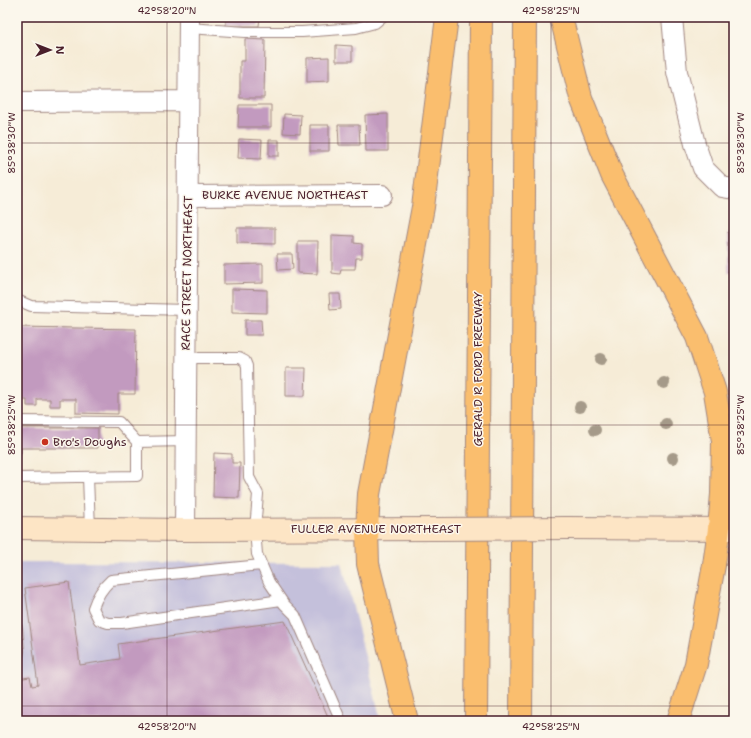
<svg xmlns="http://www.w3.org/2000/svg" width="751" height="738" font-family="'Shantell Sans',sans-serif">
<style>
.industrial{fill:#c4c0db}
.building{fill:#c29abf}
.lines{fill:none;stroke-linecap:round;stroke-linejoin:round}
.lane-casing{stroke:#a08681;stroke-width:12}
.street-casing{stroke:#a08681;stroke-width:22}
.secondary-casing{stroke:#a08681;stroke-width:24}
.highway-casing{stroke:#a08681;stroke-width:24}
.lane{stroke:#fff;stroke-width:10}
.street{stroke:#fff;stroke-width:20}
.secondary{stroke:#fde5c5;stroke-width:22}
.highway{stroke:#fabe6e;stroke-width:22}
.secondary-bridge-casing{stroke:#a08681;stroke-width:24;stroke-linecap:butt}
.secondary-bridge{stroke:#fde5c5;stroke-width:22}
.tree{fill:#a59a89}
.ticks{fill:none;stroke:#4a1f2b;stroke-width:1;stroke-opacity:0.45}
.poi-dot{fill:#c8321e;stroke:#fbf7ec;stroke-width:1.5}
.labels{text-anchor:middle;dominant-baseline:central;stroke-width:3;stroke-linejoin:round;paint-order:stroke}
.street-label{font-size:12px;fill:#4a1f2b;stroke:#fbf7ec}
.poi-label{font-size:12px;fill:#4a1f2b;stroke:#fbf7ec;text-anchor:start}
.neatline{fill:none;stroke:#4a1f2b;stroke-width:1.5}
.ticks-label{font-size:10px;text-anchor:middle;fill:#4a1f2b}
</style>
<rect width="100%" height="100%" fill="#fbf7ec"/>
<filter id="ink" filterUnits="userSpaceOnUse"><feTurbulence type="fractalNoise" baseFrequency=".025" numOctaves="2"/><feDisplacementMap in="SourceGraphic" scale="8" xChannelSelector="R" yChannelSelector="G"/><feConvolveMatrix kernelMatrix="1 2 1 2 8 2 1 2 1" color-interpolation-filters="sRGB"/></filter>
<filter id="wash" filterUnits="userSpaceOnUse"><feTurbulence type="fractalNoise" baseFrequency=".012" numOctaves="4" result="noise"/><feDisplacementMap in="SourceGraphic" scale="16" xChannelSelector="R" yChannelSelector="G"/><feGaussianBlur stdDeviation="0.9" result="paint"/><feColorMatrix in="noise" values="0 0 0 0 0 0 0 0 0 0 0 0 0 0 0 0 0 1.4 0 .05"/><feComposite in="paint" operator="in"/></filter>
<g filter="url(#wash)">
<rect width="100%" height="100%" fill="#f6ecd7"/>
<path class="industrial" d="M17,562L342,563L381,721H17Z"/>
<g id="blocks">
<path class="building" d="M226,17H260L259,26H226Z
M245,39L265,40L264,98H240V61H245Z
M336,45L352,46V61H336Z
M329,57V81L307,82V58Z
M239,105H271V127H238Z
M284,114L301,115L300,134L283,133Z
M388,114V151H366L365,115Z
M310,125H329V151H310Z
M338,125H359L360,145H339Z
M239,139L262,140L261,159L238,158Z
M269,140H279V156H269Z
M237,228H275V244L237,243Z
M728,232H734V272H728Z
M332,235L354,236V243L362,244V258H356L355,269H341L340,274L332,273Z
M298,241H318L317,274L298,273Z
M277,254H292L293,269L278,270Z
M263,264V283L224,284V265Z
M232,289L267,290V313L232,312Z
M329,294H340L341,309L330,310Z
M245,320H261L262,335H245Z
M17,327L136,329L135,394H118V414L76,413V399H60V406H50V399H37V406H27V400H17Z
M286,368H306L305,396H286Z
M17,428H98V448H21V453H17Z
M214,453L232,454V463H240L239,498L213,497Z
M69,582L80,665L120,659L118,644L285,621L330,721H17V679L30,677L32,686L38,685L25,588Z"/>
</g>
</g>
<g filter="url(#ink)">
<use href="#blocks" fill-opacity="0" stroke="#a08681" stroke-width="1"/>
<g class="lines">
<defs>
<path id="lane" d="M189,28L245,32H302L356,28L375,23L382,17
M17,300L31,306L187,310
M187,358H239L245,361L247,366L249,477L258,494L255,530L257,554L269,582L284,604L295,615L341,721
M17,421L119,422L137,442
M88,477L90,529
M17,478L137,476V442L186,441
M261,565L111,580C102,588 97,596 93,608L99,620L108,623H122L281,600
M17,628L19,651L17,660"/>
<path id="street" d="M672,17L677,72L695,144L703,168L722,187L734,189
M17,102L188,101
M188,196L382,195
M185,530L189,17"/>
<path id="secondary" d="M17,528L185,530L435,529
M566,528L734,529"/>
<path id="highway" d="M561,17L581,98L612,175L697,337L715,392L723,441L722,494L719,529L714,565L696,664L678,721
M407,721L368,564L367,530L369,494L423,207L447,17
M476,721L481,17
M521,721L525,17"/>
</defs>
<use href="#lane" class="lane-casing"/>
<use href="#street" class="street-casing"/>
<use href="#secondary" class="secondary-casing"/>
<use href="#highway" class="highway-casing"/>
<use href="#lane" class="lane"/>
<use href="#street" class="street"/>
<use href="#secondary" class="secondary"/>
<use href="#highway" class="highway"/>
<defs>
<path id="secondary-bridge" d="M435,529L566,528"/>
</defs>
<use href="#secondary-bridge" class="secondary-bridge-casing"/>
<use href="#secondary-bridge" class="secondary-bridge"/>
</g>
<g class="tree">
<circle cx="601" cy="359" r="6"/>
<circle cx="664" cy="383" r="6"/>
<circle cx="580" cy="407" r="6"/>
<circle cx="666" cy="424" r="6"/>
<circle cx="595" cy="430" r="6"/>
<circle cx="673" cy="458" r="6"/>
</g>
</g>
<path class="ticks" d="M167,17V721M551,17V721M17,143H734M17,425H734M17,706H734"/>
<circle class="poi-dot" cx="45" cy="442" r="4"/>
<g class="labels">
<g class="street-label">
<text x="285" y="195">BURKE AVENUE NORTHEAST</text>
<text transform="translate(187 273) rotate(-89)">RACE STREET NORTHEAST</text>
<text transform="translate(478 369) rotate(-90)">GERALD R FORD FREEWAY</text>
<text x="376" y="529">FULLER AVENUE NORTHEAST</text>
</g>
<g class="poi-label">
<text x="53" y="442">Bro's Doughs</text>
</g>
</g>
<rect width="751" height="738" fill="none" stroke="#fbf7ec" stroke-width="44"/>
<g transform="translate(50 50) rotate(90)" stroke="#fbf7ec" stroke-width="3" paint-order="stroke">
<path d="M0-3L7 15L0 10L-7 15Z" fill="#4a1f2b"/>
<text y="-6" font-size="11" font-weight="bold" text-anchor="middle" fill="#4a1f2b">N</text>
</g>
<rect x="22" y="22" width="707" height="694" class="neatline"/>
<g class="ticks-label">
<text x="167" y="14">42°58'20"N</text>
<text x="551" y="14">42°58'25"N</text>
<text transform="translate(740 143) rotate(-90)" y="4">85°38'30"W</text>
<text transform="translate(11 143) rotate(-90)" y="4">85°38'30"W</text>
<text transform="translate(740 425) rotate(-90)" y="4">85°38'25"W</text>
<text transform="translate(11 425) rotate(-90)" y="4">85°38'25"W</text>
<text x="167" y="730">42°58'20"N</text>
<text x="551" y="730">42°58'25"N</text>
</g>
</svg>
